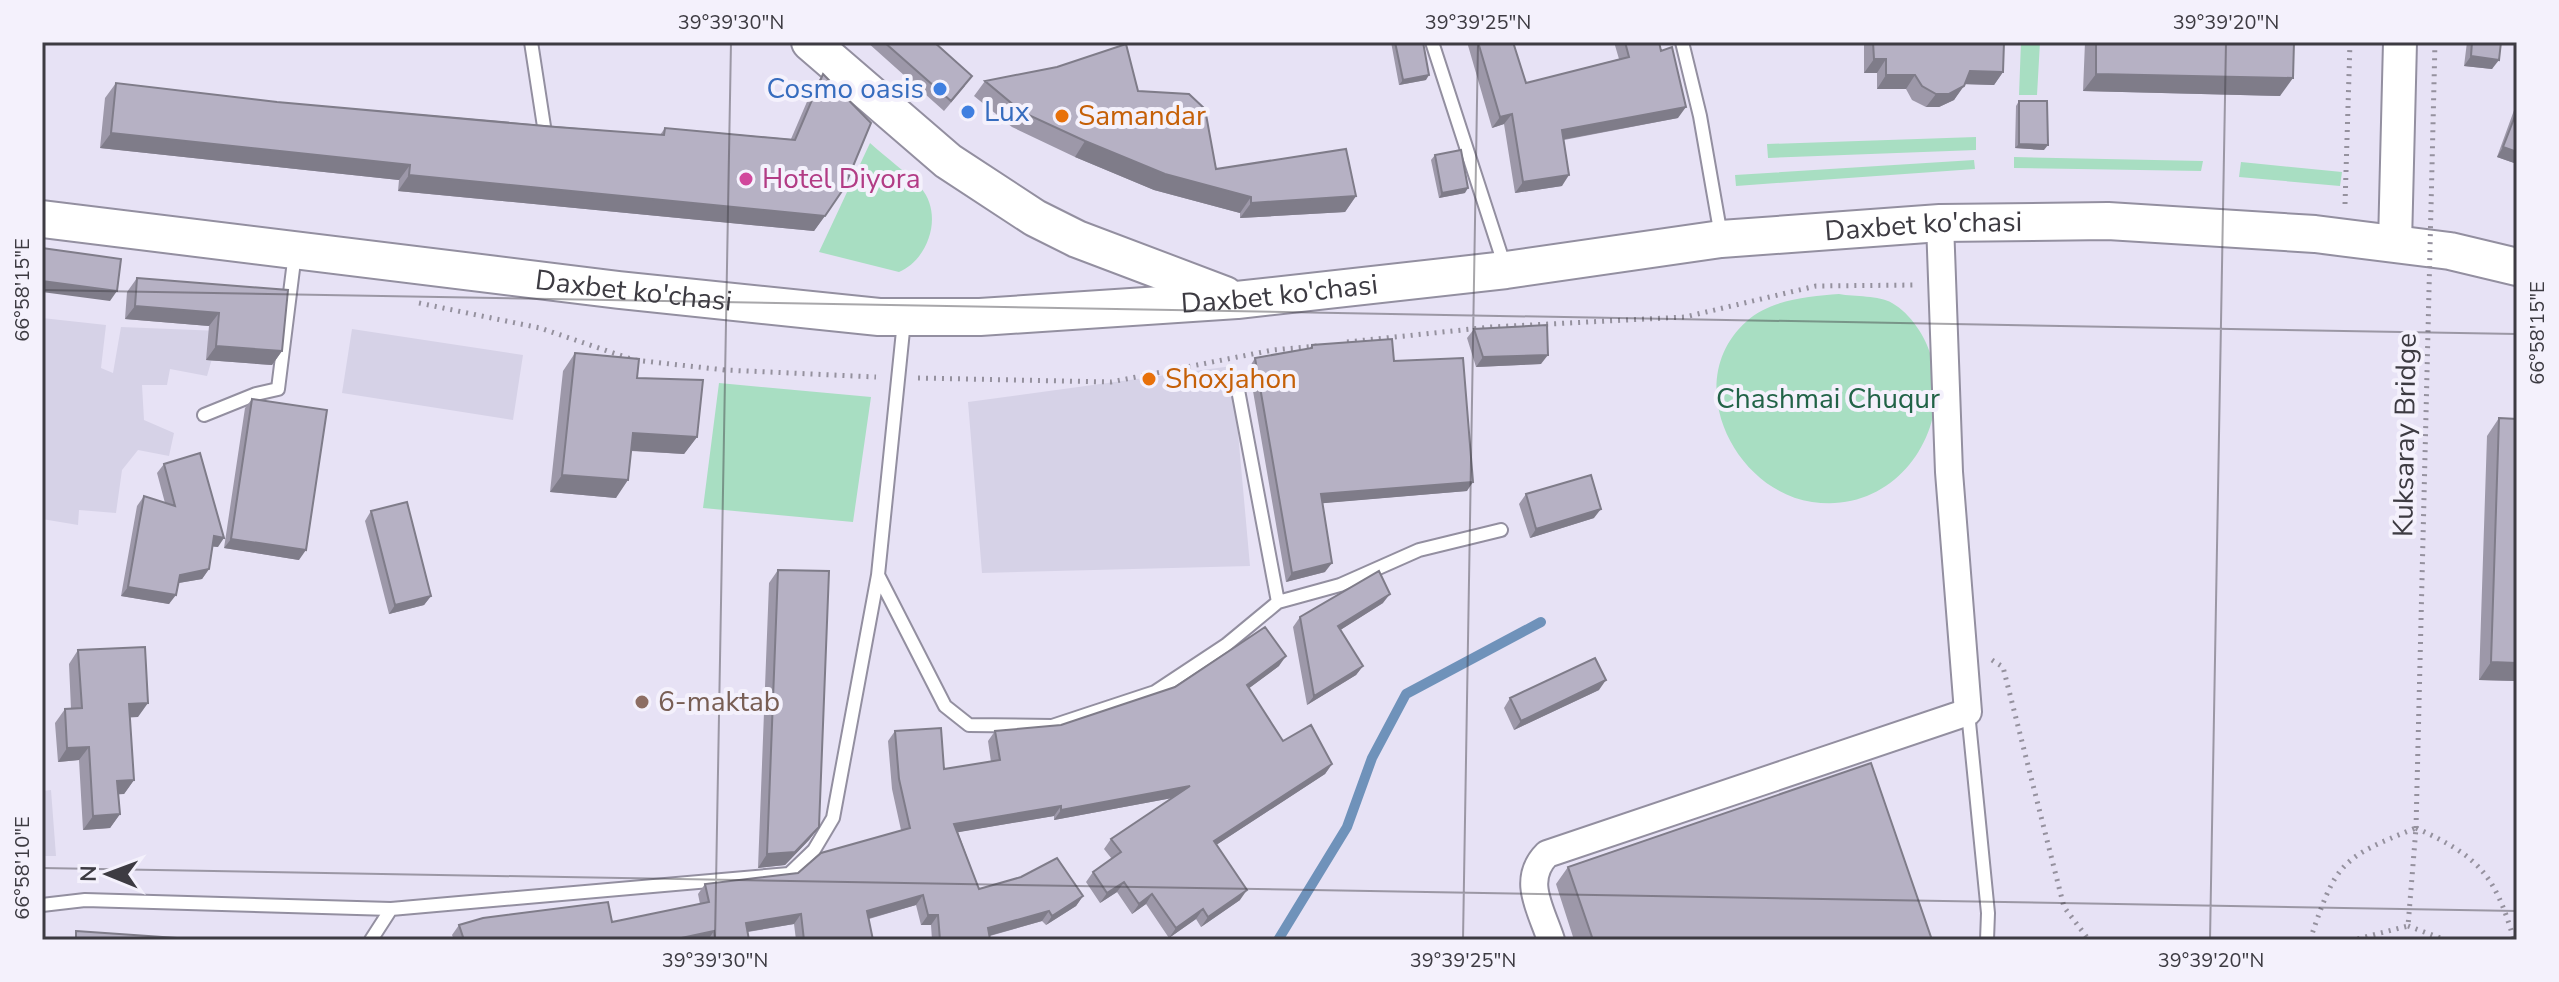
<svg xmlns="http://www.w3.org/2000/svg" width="2559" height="982" font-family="'Nunito Sans',sans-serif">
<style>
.commercial{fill:#d6d2e7}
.green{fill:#a8dec2}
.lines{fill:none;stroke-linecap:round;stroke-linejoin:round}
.stream{stroke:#6f92ba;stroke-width:10}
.service-casing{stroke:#938fa0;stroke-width:16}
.minor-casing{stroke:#938fa0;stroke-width:30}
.tertiary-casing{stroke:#938fa0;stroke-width:36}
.secondary-casing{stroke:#938fa0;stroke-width:40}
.path{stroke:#95919e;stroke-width:5;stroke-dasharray:2 6;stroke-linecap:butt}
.service{stroke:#fff;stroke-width:12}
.minor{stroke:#fff;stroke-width:26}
.tertiary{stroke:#fff;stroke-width:32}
.secondary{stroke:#fff;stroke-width:36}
.path-bridge{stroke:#95919e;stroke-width:5;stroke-dasharray:2 6;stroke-linecap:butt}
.wall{fill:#9d98a9}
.shaded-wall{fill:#7f7c89}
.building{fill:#b6b1c4;stroke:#7f7c89;stroke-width:2}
.ticks{fill:none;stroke:#3d3b42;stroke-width:2;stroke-opacity:0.45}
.shop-dot{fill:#3f7fe0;stroke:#f4f1fc;stroke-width:3}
.food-dot{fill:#e8710a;stroke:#f4f1fc;stroke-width:3}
.hotel-dot{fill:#d1479c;stroke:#f4f1fc;stroke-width:3}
.education-dot{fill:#8d6e63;stroke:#f4f1fc;stroke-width:3}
.labels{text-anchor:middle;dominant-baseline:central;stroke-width:8;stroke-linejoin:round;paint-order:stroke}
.shop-label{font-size:28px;fill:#366cbe;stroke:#f4f1fc;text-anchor:end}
.food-label{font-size:28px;fill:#c56008;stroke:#f4f1fc;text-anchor:start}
.hotel-label{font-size:28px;fill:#b23c85;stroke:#f4f1fc;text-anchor:start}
.street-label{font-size:28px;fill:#3d3b42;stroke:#f4f1fc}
.park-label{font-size:28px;fill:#216347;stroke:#f4f1fc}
.education-label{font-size:28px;fill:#785e54;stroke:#f4f1fc;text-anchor:start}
.neatline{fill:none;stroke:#3d3b42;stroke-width:3}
.ticks-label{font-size:20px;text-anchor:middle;fill:#3d3b42}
</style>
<rect width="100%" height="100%" fill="#e7e2f5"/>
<path class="commercial" d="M42,318L106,325L101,368L113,373L121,327L220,331L207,376L170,369L167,385H142L144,420L174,433L169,456L138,450L122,470L116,513L79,510L78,525L42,519Z
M352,329L523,355L513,420L342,393Z
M1232,366L1250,566L982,573L968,402Z
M51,790L56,856H42V791Z"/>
<path class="green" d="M2021,42H2040L2037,95H2019Z
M1976,137V150L1768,158L1767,144Z
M870,143C886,158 907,172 921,188C944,215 928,260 899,272L819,252Z
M2014,157L2203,161L2201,171L2014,168Z
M1974,160L1975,169L1736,186L1735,175Z
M2241,162L2342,172L2340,186L2239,177Z
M1839,294C1855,297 1879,295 1892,303C1911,314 1925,336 1931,356C1954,432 1895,515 1812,502C1733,490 1680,380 1747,321C1770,300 1809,296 1839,294Z
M719,383L871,397L853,522L703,508Z"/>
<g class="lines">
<path class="stream" d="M1278,940L1347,827L1372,758L1406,694L1541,622"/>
<defs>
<path id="service" d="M531,42L545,133
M1432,42L1505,267
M1682,42L1700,116L1721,236
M1238,390L1278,602
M204,415L256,394L278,389L295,253
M878,575L945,706L969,725L1052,726L1155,692L1226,645L1278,602L1340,585L1419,550L1501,530
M1968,712L1988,913L1987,940
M42,905L85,900L391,909L789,874L814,850L833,818L878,575L904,321
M371,940L391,909"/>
<path id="minor" d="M1551,940C1541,909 1521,880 1547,854L1968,712L1949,472L1940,223"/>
<path id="tertiary" d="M2395,243L2400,42"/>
<g id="secondary">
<path d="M810,42L948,161L1035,218L1077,239L1225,295"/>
<path id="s1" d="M42,219L619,290L879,317H980L1237,300L1506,270L1721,239L1940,223L2108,221L2315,234L2450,251L2517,267"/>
</g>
</defs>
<use href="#service" class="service-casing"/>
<use href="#minor" class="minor-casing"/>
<use href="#tertiary" class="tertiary-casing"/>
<use href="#secondary" class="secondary-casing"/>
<path class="path" d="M2345,204L2350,42
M419,303L540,328L634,360L725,370L876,377
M1347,342L1491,327L1685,317L1816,286L1916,285
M918,378L1111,382L1273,350L1317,346
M1992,660L2003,667L2064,907L2089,940
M2416,828C2478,856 2495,874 2514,940
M2408,926L2446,940
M2310,940C2336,863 2340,858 2416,828L2408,926L2353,940"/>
<use href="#service" class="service"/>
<use href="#minor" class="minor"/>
<use href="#tertiary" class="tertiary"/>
<use href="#secondary" class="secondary"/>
<path class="path-bridge" d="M2416,828L2435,42"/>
</g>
<path class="wall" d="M867,42H934L965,86L944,111Z
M1391,42H1423L1426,80L1399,85Z
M1467,42H1513L1526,83L1619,59L1614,42H1659L1678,118L1564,140L1562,186L1515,193L1504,124L1492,128Z
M1864,42H2004L2003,72L1994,85L1964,84L1954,100L1939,107H1926L1912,100L1906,89H1877V73H1864Z
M2085,42H2294L2280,96L2083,91Z
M2467,42H2501L2492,69L2464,66Z
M823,74L844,188L814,231L398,191L399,180L100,148L105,98L116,83L277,102L660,135L665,128L791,139L812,90Z
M985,81L1216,169L1356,196L1345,212L1240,218V213L1154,190L1075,157L1012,127L974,96Z
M2019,101L2044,150L2015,148L2016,106Z
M2517,102V164L2497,157Z
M1435,155L1465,193L1439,198L1431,160Z
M137,278L288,290L282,351L272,365L206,360L209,326L125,319L127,292Z
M1474,329L1541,364L1476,367L1467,338Z
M1312,345L1394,361L1467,491L1322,503L1325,572L1286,582L1249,368L1255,358L1309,349Z
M575,353L637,378L697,437L684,454L631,451L616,498L550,492L563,371Z
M252,399L299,560L224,548L245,408Z
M2499,418L2517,419V681L2479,680L2487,436Z
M164,464L218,547L212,546L209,569L202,579L178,583L169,604L121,596L137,506L144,496L165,503L157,473Z
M1526,494L1594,518L1530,538L1519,504Z
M371,511L431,596L424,605L389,614L365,521Z
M778,570L819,827L809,840L785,865L758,868L769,583Z
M1383,603L1340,630L1363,666L1356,675L1307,705L1293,627L1300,617Z
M78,650L138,717H130L134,780L124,794H118L120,814L110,828L83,830L79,760L58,762L55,723L65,709H71L69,664Z
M1279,666L1249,688L1283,741L1332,764L1325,774L1216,845L1240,900L1201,927L1196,919L1169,938L1146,904L1132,914L1117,892L1100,903L1086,882L1093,872L1112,859L1104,849L1111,839L1172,798L1054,820V816L958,832L979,889L1083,896L1076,906L1046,925L1042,921L990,936L989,940H932L931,925H921L916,905L869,919L873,940H796L794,924L748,932L749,940H454L452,935L459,925L612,922L700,904L698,894L705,884L798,873L901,830L892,789L888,741L895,731L944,769L991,762L988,741L995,731L1061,725Z
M1599,690L1514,730L1504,708L1510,698Z
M1568,867L1932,940H1574L1556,884Z"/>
<path class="shaded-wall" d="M2471,56L2499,60L2492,69L2464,66Z
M1874,59H1886L1877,73H1864Z
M1970,71L2003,72L1994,85L1961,84Z
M2096,74L2293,78L2280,96L2083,91Z
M1429,75L1426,80L1399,85L1403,80Z
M1886,75H1915L1906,89H1877Z
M1964,86L1954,100L1939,107H1926L1936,94Z
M1686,107L1678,118L1555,141L1562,130Z
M1512,114L1504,124L1492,128L1500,117Z
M111,133L410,165L399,180L100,148Z
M1085,141L1251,197L1240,213L1154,190L1075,157Z
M2019,144L2048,145L2044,150L2015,148Z
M2503,147L2517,152V164L2497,157Z
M409,175L825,216L814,231L398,191Z
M1569,175L1562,186L1515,193L1523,182Z
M1468,188L1465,193L1439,198L1442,193Z
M1356,196L1345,212L1240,218L1251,203Z
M42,281L117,291L110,301L42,292Z
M135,306L219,313L209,326L125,319Z
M216,346L282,351L272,365L206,360Z
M1548,355L1541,364L1476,367L1483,357Z
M633,433L697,437L684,454L621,450Z
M562,475L628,480L616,498L550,492Z
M1473,482L1467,491L1314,504L1321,494Z
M1601,509L1594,518L1530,538L1536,529Z
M214,536L224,538L218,547L207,546Z
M231,539L306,550L299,560L224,548Z
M1332,563L1325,572L1286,582L1292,573Z
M209,569L202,579L173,584L180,575Z
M128,587L176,595L169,604L121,596Z
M1390,594L1383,603L1331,636L1338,626Z
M431,596L424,605L389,614L395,605Z
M1286,656L1279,666L1240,695L1247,685Z
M2491,662L2517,663V681L2479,680Z
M1363,666L1356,675L1307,705L1314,696Z
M1606,680L1599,690L1514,730L1521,721Z
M148,703L138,717L120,718L129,704Z
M89,747L79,760L58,762L67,748Z
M1332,764L1325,774L1207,851L1214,841Z
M134,780L124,794L108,795L117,781Z
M1190,786L1183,796L1054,820L1061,810Z
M1061,806L1054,816L948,834L954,824Z
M120,814L110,828L83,830L93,816Z
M819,827L809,840L785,865L758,868L767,854Z
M1124,882L1117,892L1100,903L1107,893Z
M1247,890L1240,900L1201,927L1208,917Z
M1152,894L1146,904L1132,914L1139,904Z
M923,895L916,905L860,921L867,911Z
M1083,896L1076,906L1046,925L1052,916Z
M1203,909L1196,919L1169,938L1176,928Z
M1049,911L1042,921L981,938L988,928Z
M801,914L794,924L739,933L746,923Z
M928,915H938L931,925H921Z
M714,931L708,940H672Z"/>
<path class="building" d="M884,42H934L972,76L951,101Z
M1395,42H1423L1429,75L1403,80Z
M1478,42H1513L1526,83L1629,57L1625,42H1659L1661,51L1672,47L1686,107L1562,130L1569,175L1523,182L1512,114L1500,117Z
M1873,42H2004L2003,72L1970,71L1964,86L1949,94H1936L1922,86L1915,75H1886V59H1874Z
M2096,42H2294L2293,78L2096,74Z
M2472,42H2501L2499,60L2471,56Z
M1126,44L1138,91L1189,94L1205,109L1216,169L1346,149L1356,196L1251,203V197L1165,174L1085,141L1022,112L985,81L1057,67Z
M823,74L871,123L844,188L825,216L409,175L410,165L111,133L116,83L277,102L556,127L664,135L665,128L795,140Z
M2019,101H2047L2048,145L2019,144Z
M2517,111V152L2503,147Z
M1461,150L1468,188L1442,193L1435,155Z
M42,248L121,259L117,291L42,281Z
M137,278L288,290L282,351L216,346L219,313L135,306Z
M1547,325L1548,355L1483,357L1474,329Z
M1392,339L1394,361L1463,358L1473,482L1321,494L1332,563L1292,573L1255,358L1312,348V345Z
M575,353L639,359L637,378L703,380L697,437L633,433L628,480L562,475Z
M252,399L327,410L306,550L231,539Z
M2499,418L2517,419V663L2491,662Z
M200,453L224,538L214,536L209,569L180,575L176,595L128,587L144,496L175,506L164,464Z
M1591,475L1601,509L1536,529L1526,494Z
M407,502L431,596L395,605L371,511Z
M778,570L829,571L819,827L795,852L767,854Z
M1379,571L1390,594L1338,626L1363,666L1314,696L1300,617Z
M1265,627L1286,656L1247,685L1283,741L1311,725L1332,764L1214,841L1247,890L1208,917L1203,909L1176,928L1152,894L1139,904L1124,882L1107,893L1093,872L1121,852L1111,839L1190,786L1061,810V806L954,824L979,889L1021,877L1057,858L1083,896L1052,916L1049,911L988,928L990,939L986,940H940L938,915H928L923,895L867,911L873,940H804L801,914L746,923L749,940H715L714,931L672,940H464L459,925L483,918L608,902L612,922L709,902L705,884L798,873L821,853L910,828L899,779L895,731L941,728L944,769L1000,760L995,731L1061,725L1175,687Z
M145,647L148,703L129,704L134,780L117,781L120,814L93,816L89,747L67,748L65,709L82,708L78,650Z
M1595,658L1606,680L1521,721L1510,698Z
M1871,763L1932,940H1593L1568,867Z
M76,931L206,940H76Z"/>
<path class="ticks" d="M42,290L2517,334M42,868L2517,911M715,940L731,42M1463,940L1478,42M2210,940L2226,42"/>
<g class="shop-dot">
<circle cx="940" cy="89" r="8"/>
<circle cx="968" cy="112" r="8"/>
</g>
<g class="food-dot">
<circle cx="1062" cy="116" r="8"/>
<circle cx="1149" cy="379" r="8"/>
</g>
<circle class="hotel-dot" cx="746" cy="179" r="8"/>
<circle class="education-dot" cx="642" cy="702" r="8"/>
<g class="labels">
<g class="shop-label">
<text x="924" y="89">Cosmo oasis</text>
<text x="984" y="112" text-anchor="start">Lux</text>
</g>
<g class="food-label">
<text x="1078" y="116">Samandar</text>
<text x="1165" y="379">Shoxjahon</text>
</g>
<g class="hotel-label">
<text x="762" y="179">Hotel Diyora</text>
</g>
<g class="street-label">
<text stroke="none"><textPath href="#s1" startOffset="1892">Daxbet ko'chasi</textPath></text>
<text stroke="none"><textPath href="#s1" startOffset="596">Daxbet ko'chasi</textPath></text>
<text stroke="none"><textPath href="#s1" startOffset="1244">Daxbet ko'chasi</textPath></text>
<text transform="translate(2405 435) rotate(-89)">Kuksaray Bridge</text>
</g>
<g class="park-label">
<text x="1828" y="399">Chashmai Chuqur</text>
</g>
<g class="education-label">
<text x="658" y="702">6-maktab</text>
</g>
</g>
<rect width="2559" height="982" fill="none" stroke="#f4f1fc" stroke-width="88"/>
<g transform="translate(108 874) rotate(271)" stroke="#f4f1fc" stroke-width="6" paint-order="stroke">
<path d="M0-6L14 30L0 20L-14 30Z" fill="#3d3b42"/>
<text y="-12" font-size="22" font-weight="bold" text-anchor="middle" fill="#3d3b42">N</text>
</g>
<rect x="44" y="44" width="2471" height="894" class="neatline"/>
<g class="ticks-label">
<text x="731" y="29">39°39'30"N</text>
<text x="1478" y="29">39°39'25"N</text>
<text x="2226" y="29">39°39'20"N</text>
<text transform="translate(22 290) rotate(-90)" y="7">66°58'15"E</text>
<text transform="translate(2537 333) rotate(-90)" y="7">66°58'15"E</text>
<text transform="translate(22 868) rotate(-90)" y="7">66°58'10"E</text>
<text x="715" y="967">39°39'30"N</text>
<text x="1463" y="967">39°39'25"N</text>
<text x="2211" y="967">39°39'20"N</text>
</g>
</svg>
